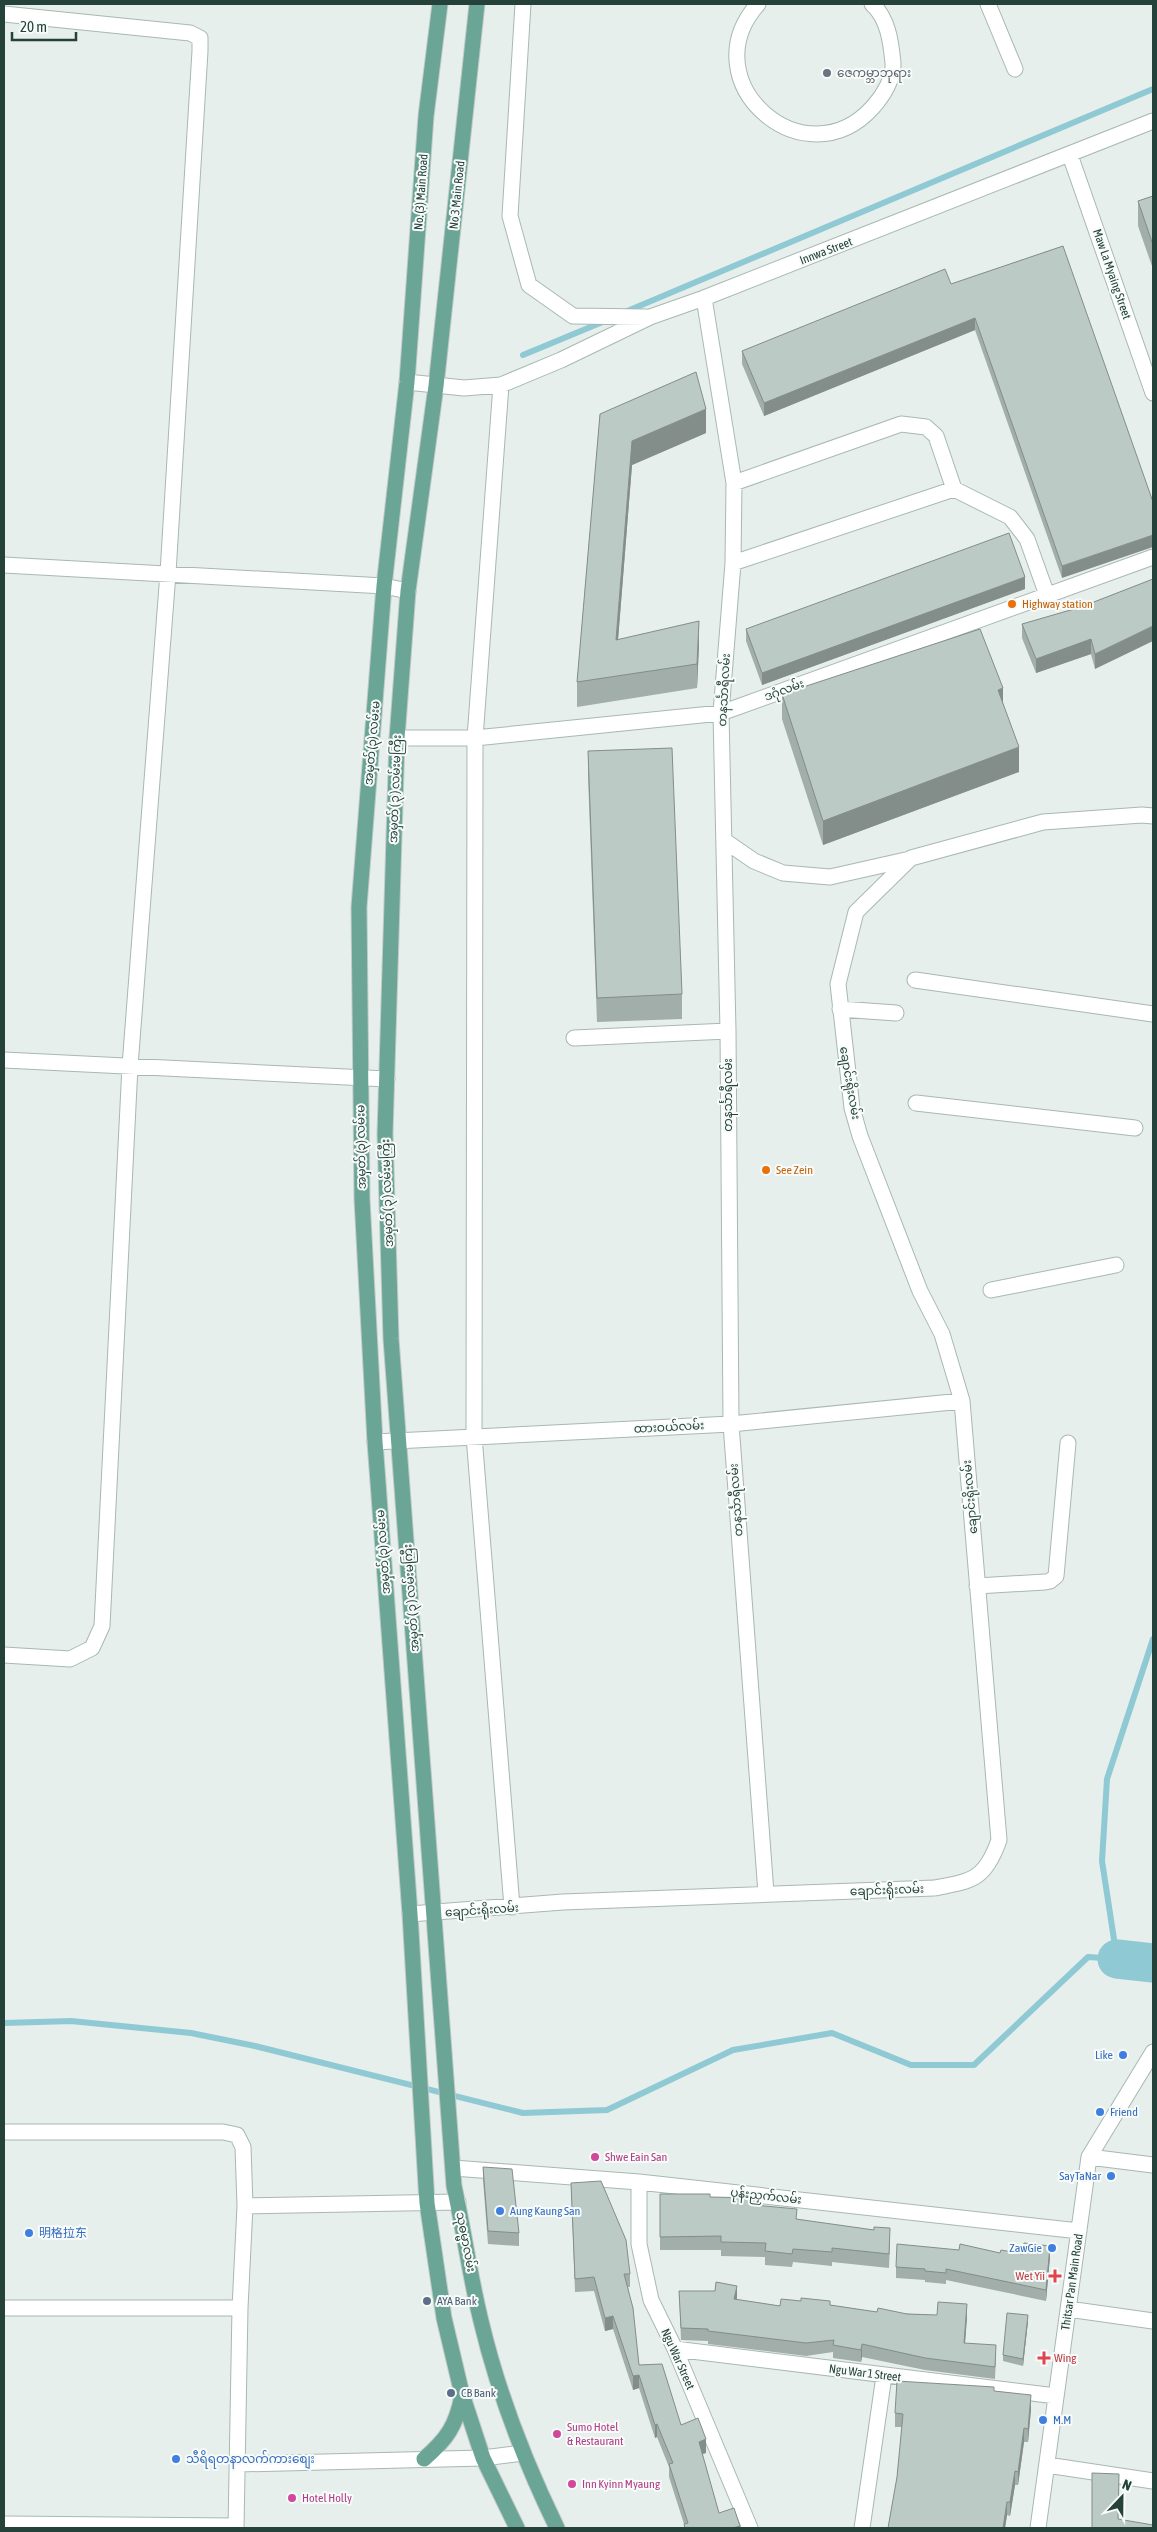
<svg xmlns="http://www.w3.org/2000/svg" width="1157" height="2532" font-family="'Asap Condensed','Noto Sans SC','Noto Sans Myanmar',sans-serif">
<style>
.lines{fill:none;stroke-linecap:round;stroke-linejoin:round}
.stream{stroke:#8ec9d4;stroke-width:6}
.river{stroke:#8ec9d4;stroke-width:39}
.minor-casing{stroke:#a8b8b2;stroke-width:17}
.major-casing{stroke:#c2cac8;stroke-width:17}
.minor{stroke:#fff;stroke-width:15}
.major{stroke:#6aa596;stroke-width:15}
.wall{fill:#a1aea9}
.shaded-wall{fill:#838d89}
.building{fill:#bbcac4;stroke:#838d89}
.worship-dot{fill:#6b7280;stroke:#f7fbf9;stroke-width:2}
.food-dot{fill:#e8710a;stroke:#f7fbf9;stroke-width:2}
.shop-dot{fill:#3f7fe0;stroke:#f7fbf9;stroke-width:2}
.hotel-dot{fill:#d1479c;stroke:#f7fbf9;stroke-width:2}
.health-dot{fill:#e0444e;stroke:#f7fbf9;stroke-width:2}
.service-dot{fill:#5c6f8a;stroke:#f7fbf9;stroke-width:2}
.labels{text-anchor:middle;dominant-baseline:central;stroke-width:4;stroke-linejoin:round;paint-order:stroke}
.worship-label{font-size:12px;fill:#5b616d;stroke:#f7fbf9;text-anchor:start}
.street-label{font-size:12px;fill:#24423a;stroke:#f7fbf9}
.food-label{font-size:12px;fill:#c56008;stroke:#f7fbf9;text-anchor:start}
.shop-label{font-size:12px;fill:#366cbe;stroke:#f7fbf9;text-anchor:start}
.hotel-label{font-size:12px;fill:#b23c85;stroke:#f7fbf9;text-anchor:start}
.health-label{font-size:12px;fill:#be3a42;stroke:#f7fbf9;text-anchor:end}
.service-label{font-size:12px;fill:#4e5e75;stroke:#f7fbf9;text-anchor:start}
</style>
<rect width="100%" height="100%" fill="#e6efeb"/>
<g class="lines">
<path class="stream" d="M625,312L1153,89
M523,355L605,321
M4,2023L71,2021L191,2033L255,2046L523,2113L607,2110L733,2050L832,2033L911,2065H974L1088,1957L1117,1959L1102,1861L1107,1779L1153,1639"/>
<path class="river" d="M1117,1959L1153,1963"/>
<defs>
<path id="minor" d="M523,4L510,216L529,285L573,316L646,317
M758,4C689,82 805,183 873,107C883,96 894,78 893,63C891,42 888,18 872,4
M988,4L1015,69
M4,14L190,33L200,38V51L168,573L130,1066L102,1626L92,1648L70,1659L4,1655
M1070,155L1153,393
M704,298L734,483L733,563L721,713L728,1031L731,1424L766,1893
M407,382L464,388L501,385L561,360L650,317L704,298L1153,121
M501,385L475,738L474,1436L512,1907
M954,489L1010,517L1027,539L1047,595
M733,563L954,489L936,436L926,427L901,424L734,483
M4,565L384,586L408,591
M397,738H475L721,713L1153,557
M725,841L754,861L783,873L830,877L910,859
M915,980L1153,1014
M840,1009L896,1013
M574,1038L728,1031
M4,1060L387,1079
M916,1103L1135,1128
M991,1290L1116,1265
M375,1442L731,1424L962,1401
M977,1586L1045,1582L1050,1581L1056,1576L1068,1443
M410,1914L563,1902L934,1888C972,1881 985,1880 999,1840L962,1401L942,1334L920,1291L860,1136L852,1108L838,984L856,912L911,858L1043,822L1142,815L1153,816
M4,2132H223L237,2135L243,2147L245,2206L240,2308L236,2528
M1089,2157L1153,2165
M453,2168L639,2182L1079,2231
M639,2182V2244L651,2300L675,2349L750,2528
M245,2206L458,2202
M4,2308H240
M1068,2309L1153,2321
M675,2349L1056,2396
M239,2464L483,2458L523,2453
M1047,2465L1153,2481
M4,2524L236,2526
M862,2528L884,2376
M1038,2528L1089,2157L1153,2052"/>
<path id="major" d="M440,4L426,116L407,382L384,586L359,907L362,1199L375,1442L410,1914L427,2203L444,2318L462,2394L483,2458L517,2528
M477,4L436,386L408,591L397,738L385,1134L391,1339L454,2186C464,2231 470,2277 481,2321C498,2393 525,2462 557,2528
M424,2459C447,2439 456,2426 462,2396"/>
</defs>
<use href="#minor" class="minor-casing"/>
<use href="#major" class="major-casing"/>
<use href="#minor" class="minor"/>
<use href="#major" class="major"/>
</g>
<path class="wall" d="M1153,196V269L1138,226V201Z
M1063,246L1062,578L975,330L764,416L742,364V351L951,284Z
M600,414L706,433L632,465L618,640L699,645L697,688L577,707V682Z
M1153,579L1095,669L1091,654L1036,673L1022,638V624L1081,607Z
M1025,589L762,685L746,641V629Z
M782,694L1003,703L1019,772L823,845L782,719Z
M588,751L682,994V1019L597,1022L588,776Z
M483,2167L519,2233V2246L488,2244L483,2180Z
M571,2183L630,2274V2287H628L639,2365L681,2425L706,2453L702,2454L719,2513L740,2528H684V2524L669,2477V2467L657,2437L655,2438L639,2388L633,2390L613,2329L605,2331L594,2291L575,2292Z
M660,2194L710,2197L754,2205L797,2219L890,2242L889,2268L832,2262V2266L793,2262L792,2267L765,2265V2257L721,2256V2250H660Z
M959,2250L1000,2253L1023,2254L1050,2257L1046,2301L946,2280V2284L925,2282V2280L896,2278V2267Z
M679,2291L780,2306L830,2305L877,2312L967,2317L965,2343L996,2357L995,2379L925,2370L862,2357L861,2362L833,2358V2352L806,2356L708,2344V2341L681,2340Z
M1028,2321L1023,2366L1003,2361V2355Z
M994,2391L1031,2409L1028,2442H1024L1018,2485H1015L1010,2516L1007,2515L1005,2528H888L897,2477L902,2427H895V2413Z"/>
<path class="shaded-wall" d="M975,318V330L764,416V403Z
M706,409V433L632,465L616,665V640L632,441Z
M1153,535V547L1062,578V566Z
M1025,577V589L762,685V673Z
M699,621V645L697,688V664Z
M1153,626V641L1095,669V654Z
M1091,639V654L1036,673V659Z
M1003,688V713L998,690Z
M1019,747V772L823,845V821Z
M1050,2246V2257L1046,2301V2290Z
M737,2286V2298L734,2312V2299Z
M967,2304V2317L964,2356V2343Z
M1028,2315V2321L1023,2366V2359Z
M613,2316V2329L605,2331V2318Z
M862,2344V2357L861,2362V2350Z
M639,2375V2388L633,2390V2376Z
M1031,2395V2409L1028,2442V2429Z
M657,2424V2437L655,2438V2425Z
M1024,2428V2442L1018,2485V2472Z
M706,2439V2453L699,2455V2442Z
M1015,2471V2485L1010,2516V2502Z
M1007,2502V2515L1005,2528H1003Z
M740,2526V2528H733Z"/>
<path class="building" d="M1153,196V245L1138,201Z
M1063,246L1153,502V535L1062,566L975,318L764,403L742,351L945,269L951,284Z
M696,372L706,409L632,441L616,640L699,621L697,664L577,682L600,414Z
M1009,533L1025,577L762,673L746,629Z
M1153,579V626L1095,654L1091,639L1036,659L1022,624L1081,607Z
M980,629L1003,688L998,690L1019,747L823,821L782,694Z
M672,748L682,994L597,998L588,751Z
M483,2167L512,2169L519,2233L488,2231Z
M601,2181L626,2240L630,2274H624L633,2308L639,2365L662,2364L681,2425L698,2418L706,2439L699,2442L719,2513L734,2508L740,2526L733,2528H685L684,2524L688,2523L669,2464L673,2463L657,2424L655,2425L639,2375L633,2376L613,2316L605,2318L594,2277L575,2279L571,2183Z
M660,2194H710V2197L754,2198V2205L797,2209L796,2219L874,2230V2227L890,2228L889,2254L832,2248V2252L793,2249L792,2254L765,2251L766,2243L721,2242V2236L660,2237Z
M1024,2243L1050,2246L1046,2290L946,2269V2273L925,2271V2269L896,2267L897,2244L959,2250L960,2244L1000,2253L1001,2250L1023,2254Z
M716,2282L737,2286L734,2299L780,2306L781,2299L801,2301V2298L830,2301V2305L877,2312L878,2308L907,2314L937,2315L938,2302L967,2304L964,2343L996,2345L995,2367L925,2358L862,2344L861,2350L833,2345L834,2340L806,2343L708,2331V2329L681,2328L679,2291H715Z
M1007,2313L1028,2315L1023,2359L1003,2355Z
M897,2381L994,2387V2391L1031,2395L1028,2429L1024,2428L1018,2472L1015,2471L1010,2502H1007L1003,2528H888L897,2477L903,2414L895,2413Z
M1092,2473L1119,2474L1118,2519L1153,2525V2528H1092Z"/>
<circle class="worship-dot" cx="827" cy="73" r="5"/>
<g class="food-dot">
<circle cx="1012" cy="604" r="5"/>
<circle cx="766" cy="1170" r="5"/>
</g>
<g class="shop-dot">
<circle cx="1123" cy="2055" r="5"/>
<circle cx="1100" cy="2112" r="5"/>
<circle cx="1111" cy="2176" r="5"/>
<circle cx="500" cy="2211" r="5"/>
<circle cx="29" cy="2233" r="5"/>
<circle cx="1052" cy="2248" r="5"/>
<circle cx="1043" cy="2420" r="5"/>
<circle cx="176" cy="2459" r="5"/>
</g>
<g class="hotel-dot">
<circle cx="595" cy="2157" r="5"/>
<circle cx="557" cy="2434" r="5"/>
<circle cx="572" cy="2484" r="5"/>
<circle cx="292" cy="2498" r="5"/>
</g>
<g class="health-dot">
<path d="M1052.5 2268.5h5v5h5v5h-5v5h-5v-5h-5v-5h5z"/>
<path d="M1041.5 2350.5h5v5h5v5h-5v5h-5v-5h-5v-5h5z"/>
</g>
<g class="service-dot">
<circle cx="427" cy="2301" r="5"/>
<circle cx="451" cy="2393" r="5"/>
</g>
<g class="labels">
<g class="worship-label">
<text x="837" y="73">ဇေကမ္ဘာဘုရား</text>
</g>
<g class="street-label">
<text transform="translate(421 192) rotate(-86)">No. (3) Main Road</text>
<text transform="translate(457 195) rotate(-84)">No 3 Main Road</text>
<text transform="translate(826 251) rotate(-21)">Innwa Street</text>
<text transform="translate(1112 274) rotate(71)">Maw La Myaing Street</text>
<text transform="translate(724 690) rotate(-87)">တနင်္သာရီလမ်း</text>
<text transform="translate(784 690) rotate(-20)">ဒဂုံလမ်း</text>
<text transform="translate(372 743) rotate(-85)">အမှတ် (၃) လမ်းမ</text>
<text transform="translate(395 789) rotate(-88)">အမှတ် ( ၃ ) လမ်းမကြီး</text>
<text transform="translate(850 1083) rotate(80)">ချောင်းရိုးလမ်း</text>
<text transform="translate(728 1095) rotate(-90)">တနင်္သာရီလမ်း</text>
<text transform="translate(361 1147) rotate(-91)">အမှတ် (၃) လမ်းမ</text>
<text transform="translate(387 1193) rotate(-92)">အမှတ် ( ၃ ) လမ်းမကြီး</text>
<text transform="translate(669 1427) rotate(-3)">ထားဝယ်လမ်း</text>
<text transform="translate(970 1497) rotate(-95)">ချောင်းရိုးလမ်း</text>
<text transform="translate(736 1500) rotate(-94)">တနင်္သာရီလမ်း</text>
<text transform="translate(383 1552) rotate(-94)">အမှတ် (၃) လမ်းမ</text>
<text transform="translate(411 1598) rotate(-94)">အမှတ် ( ၃ ) လမ်းမကြီး</text>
<text transform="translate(887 1890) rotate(-2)">ချောင်းရိုးလမ်း</text>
<text transform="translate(482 1910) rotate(-4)">ချောင်းရိုးလမ်း</text>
<text transform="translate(766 2196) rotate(6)">ပုန်းညှက်လမ်း</text>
<text transform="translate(466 2242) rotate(79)">သုဓမ္မာလမ်း</text>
<text transform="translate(1072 2282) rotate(-82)">Thitsar Pan Main Road</text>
<text transform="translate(678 2359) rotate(66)">Ngu War Street</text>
<text transform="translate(865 2373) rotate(7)">Ngu War 1 Street</text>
</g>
<g class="food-label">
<text x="1022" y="604">Highway station</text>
<text x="776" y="1170">See Zein</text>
</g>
<g class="shop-label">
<text x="1113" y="2055" text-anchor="end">Like</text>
<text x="1110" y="2112">Friend</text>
<text x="1101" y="2176" text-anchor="end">SayTaNar</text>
<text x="510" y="2211">Aung Kaung San</text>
<text x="39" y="2233">明格拉东</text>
<text x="1042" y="2248" text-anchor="end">ZawGie</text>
<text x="1053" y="2420">M.M</text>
<text x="186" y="2459">သီရိရတနာလက်ကားစျေး</text>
</g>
<g class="hotel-label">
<text x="605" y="2157">Shwe Eain San</text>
<text x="567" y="2427">Sumo Hotel<tspan x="567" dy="14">&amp; Restaurant</tspan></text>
<text x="582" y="2484">Inn Kyinn Myaung</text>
<text x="302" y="2498">Hotel Holly</text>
</g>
<g class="health-label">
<text x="1045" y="2276">Wet Yii</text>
<text x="1054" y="2358" text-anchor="start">Wing</text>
</g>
<g class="service-label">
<text x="437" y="2301">AYA Bank</text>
<text x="461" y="2393">CB Bank</text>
</g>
</g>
<rect width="1157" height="2532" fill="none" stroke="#24423a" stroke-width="10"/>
<g transform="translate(1122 2497) rotate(22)" stroke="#f7fbf9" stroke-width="4" paint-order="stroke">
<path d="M0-4L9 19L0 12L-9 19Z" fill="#24423a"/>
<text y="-8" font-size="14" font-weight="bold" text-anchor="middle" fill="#24423a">N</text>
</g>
<path d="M12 32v8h64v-8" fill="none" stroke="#24423a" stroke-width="2.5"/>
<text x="20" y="32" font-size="15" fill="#24423a" stroke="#f7fbf9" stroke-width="4" paint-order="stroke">20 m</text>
</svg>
